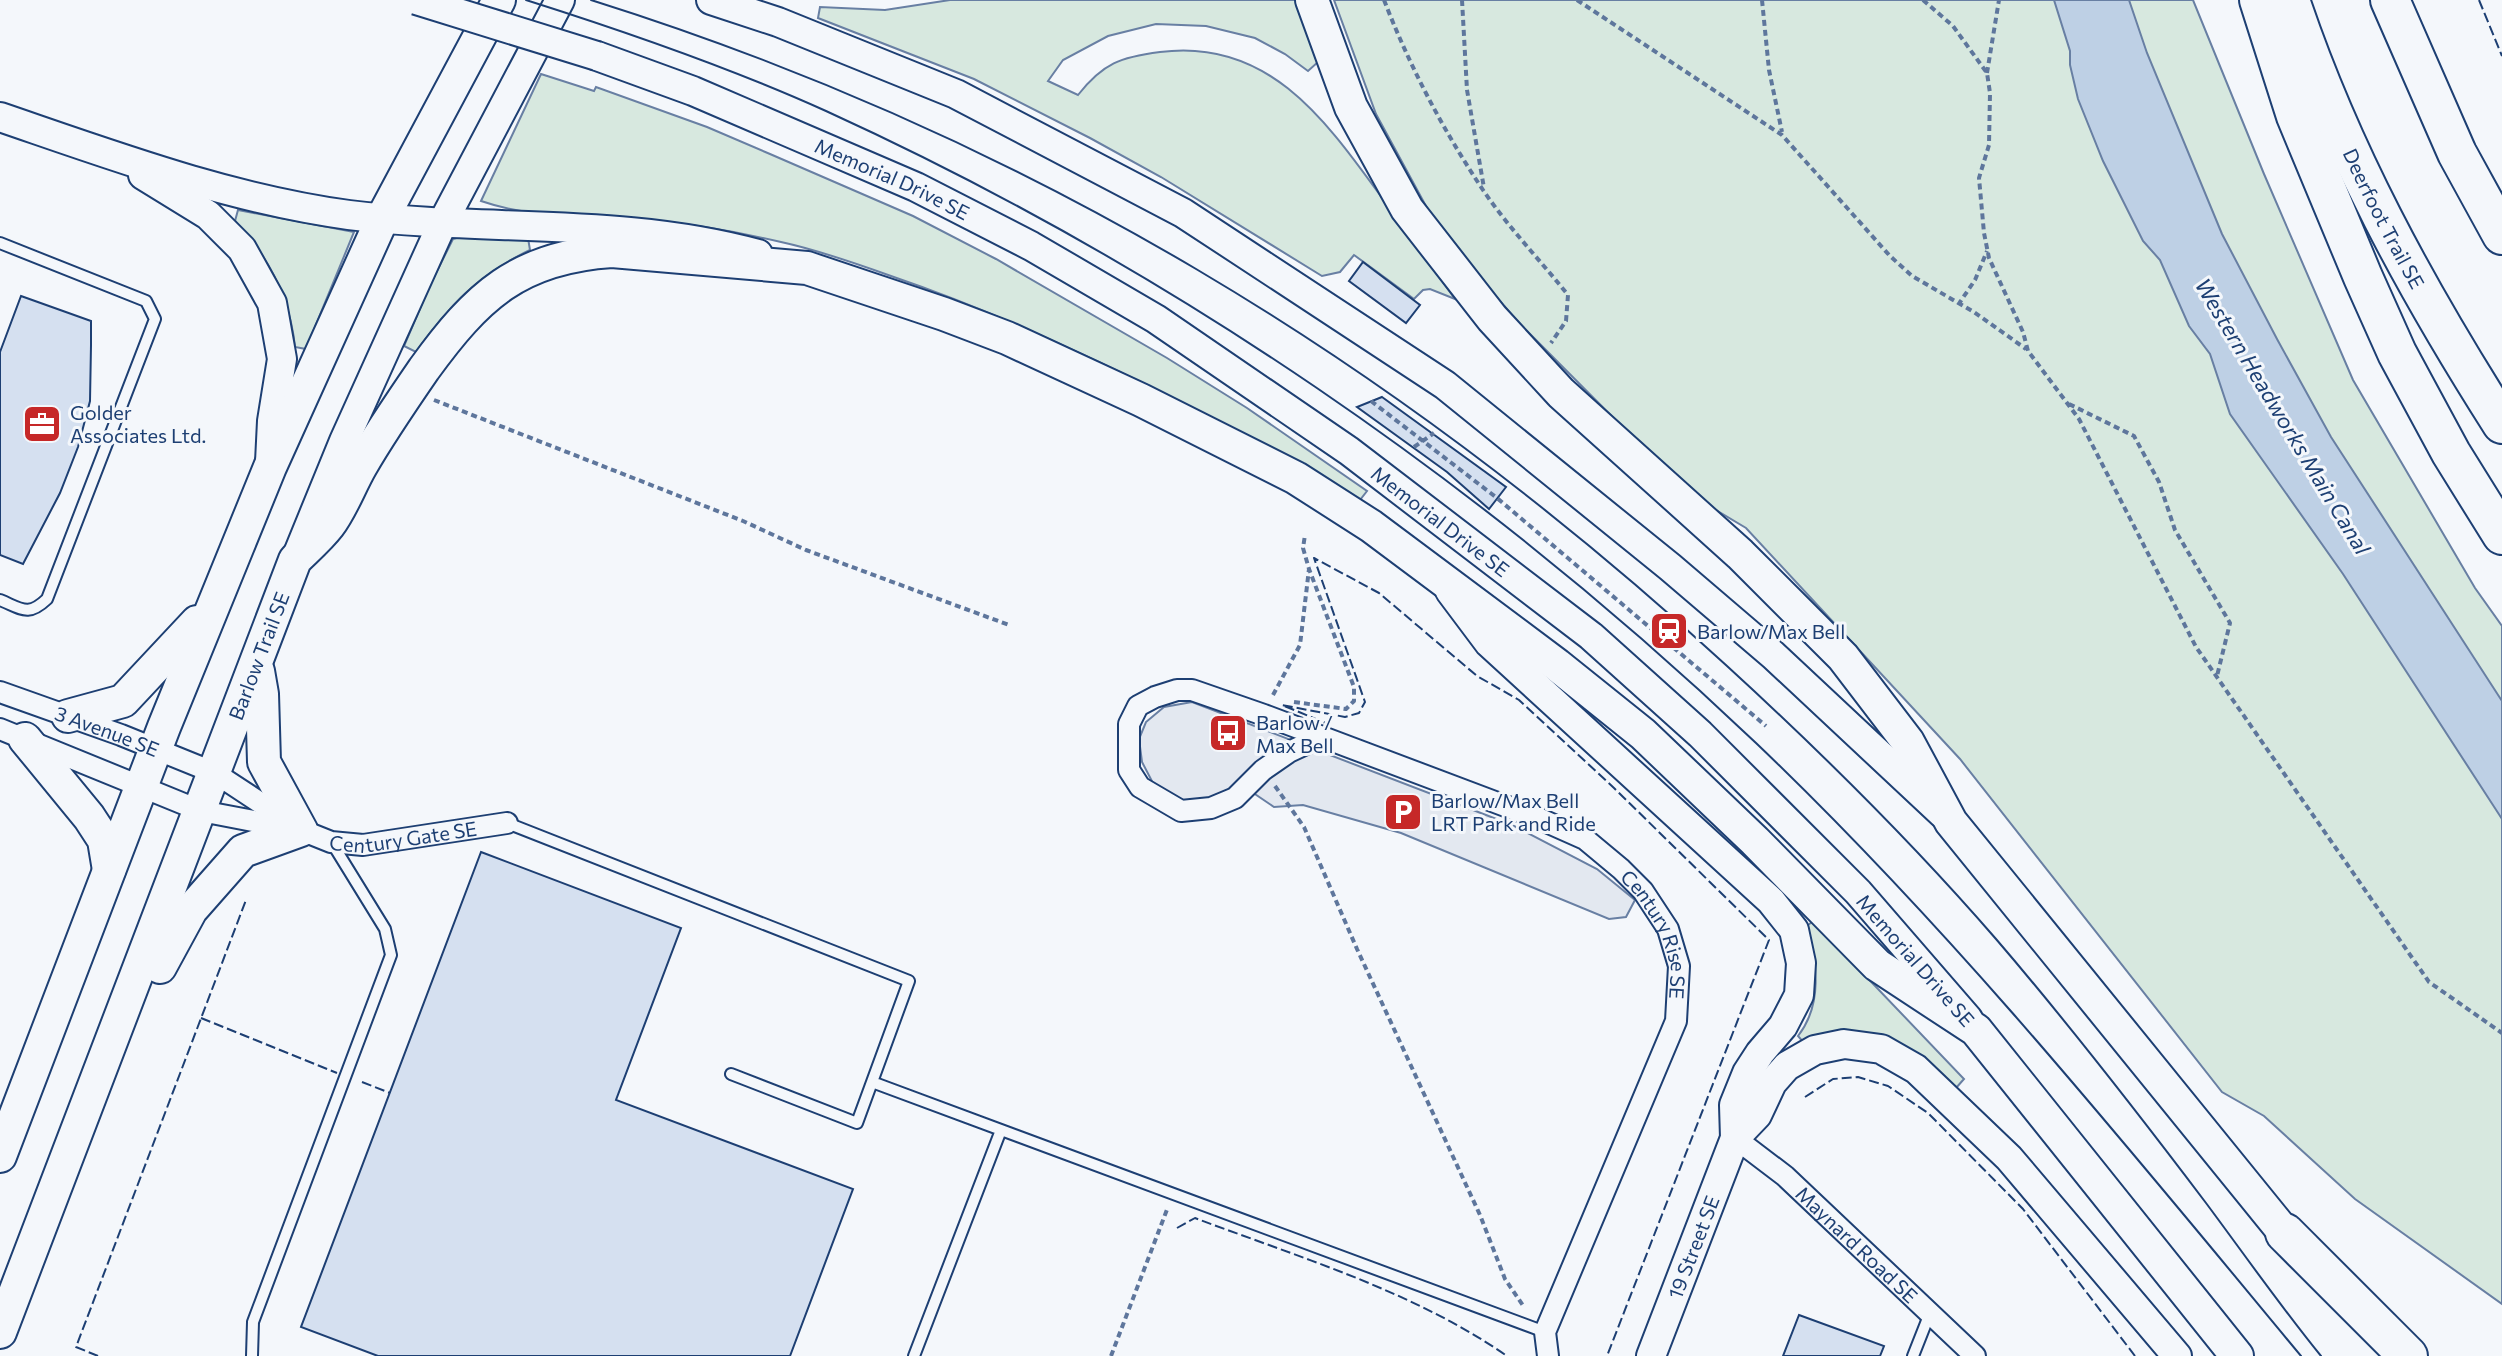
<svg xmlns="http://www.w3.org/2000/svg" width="2502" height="1356" font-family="Commissioner,sans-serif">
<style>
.green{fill:#d7e8df;stroke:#687fa3;stroke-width:2}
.parking{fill:#e3e8f0;stroke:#687fa3;stroke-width:2}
.water{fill:#bed0e5;stroke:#687fa3;stroke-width:2}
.building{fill:#d5e0f0;stroke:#1d3f73;stroke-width:2}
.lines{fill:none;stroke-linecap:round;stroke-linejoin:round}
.lane-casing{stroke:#1d3f73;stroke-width:14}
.street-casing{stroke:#1d3f73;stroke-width:24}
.secondary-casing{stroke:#1d3f73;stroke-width:32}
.primary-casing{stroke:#1d3f73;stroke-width:36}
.highway-casing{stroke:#1d3f73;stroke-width:42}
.path{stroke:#5e769c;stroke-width:4;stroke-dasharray:6 4;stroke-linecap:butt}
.lane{stroke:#f4f7fb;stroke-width:10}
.street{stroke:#f4f7fb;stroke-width:20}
.secondary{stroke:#f4f7fb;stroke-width:28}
.primary{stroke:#f4f7fb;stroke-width:32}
.highway{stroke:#f4f7fb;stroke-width:38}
.tram{stroke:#1d3f73;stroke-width:2}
.secondary-bridge-casing{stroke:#1d3f73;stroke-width:32;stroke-linecap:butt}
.secondary-bridge{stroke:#f4f7fb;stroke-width:28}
.fence{stroke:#1d3f73;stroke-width:2;stroke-dasharray:10 4;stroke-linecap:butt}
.labels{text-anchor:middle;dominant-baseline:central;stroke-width:6;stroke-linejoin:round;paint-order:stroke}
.street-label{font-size:20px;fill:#1d3f73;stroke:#f4f7fb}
.poi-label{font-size:20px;fill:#1d3f73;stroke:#f4f7fb;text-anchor:start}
.water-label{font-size:22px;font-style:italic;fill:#1d3f73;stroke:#f4f7fb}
</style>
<rect width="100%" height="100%" fill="#f4f7fb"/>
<path class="green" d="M950,0H1297L1318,62L1308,71L1285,54L1255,38L1206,26L1156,24L1108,36L1063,60L1048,81L1078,95C1103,63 1121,57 1160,52C1267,38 1324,118 1380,195C1405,230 1430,264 1455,299L1430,289L1423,290L1414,299L1354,255L1340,272L1322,276L1161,177L1090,138L974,79L818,18L820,7L885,10Z
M1334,0H2193L2264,174L2353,380L2475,588L2502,626V1304L2355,1199L2264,1116L2222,1092L1960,759L1746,528L1689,494L1519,323L1472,269L1427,208L1376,114Z
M541,74L594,91L596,87L707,127L770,154L913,216L996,259L1167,358L1247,408L1367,491L1360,500C1277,449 1191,406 1103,364C1034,331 964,301 891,276C855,263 818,250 781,242C738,232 693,224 649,220C592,215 536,220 481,201Z
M238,210L354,232L306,349L295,347C290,298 269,257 235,221Z
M460,237L528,238L530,250C478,275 448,306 416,352L404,346L430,285L453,239Z
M1813,921L1964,1079L1956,1088L1932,1067L1804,1043L1798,1036C1823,1004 1817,963 1807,926Z"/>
<path class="parking" d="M1192,702L1512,825L1597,869L1635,900L1626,917L1609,919L1401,833L1303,805L1274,807L1240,784L1200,803L1175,799L1155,787L1142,762L1139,739L1146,722L1164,707Z"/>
<path class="water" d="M2054,0H2129L2147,53L2222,234L2277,339L2331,437L2502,701V819L2343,574L2230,414L2210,354L2189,326L2160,260L2143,241L2103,161L2078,99L2070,65V51Z"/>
<path class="building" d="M1363,262L1420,305L1406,323L1349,281Z
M21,296L91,321V345L90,401L78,447L60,493L23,564L0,555V352Z
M1382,397L1506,487L1489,509L1447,472L1357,407Z
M481,852L681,928L616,1100L853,1189L790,1356H378L301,1327Z
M1799,1315L1884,1346L1880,1356H1783Z"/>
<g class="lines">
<defs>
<path id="lane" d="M0,243L146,301L155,319L47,599C28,617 22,609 0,600
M507,823L909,981L857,1123L731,1074
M872,1082L1545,1332
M252,1356L253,1322L391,955L385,929L332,843
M914,1356L1001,1130
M1913,1356L1930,1313"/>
<g id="street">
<path id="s1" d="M0,692L121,735L215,773L291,823"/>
<path id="s2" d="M0,729L201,811L301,830L331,842L363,845L507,823"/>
<path id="s3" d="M1321,737L1289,752L1263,770L1235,798L1211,808L1181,811L1140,787L1129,770V724L1138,706L1155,697L1177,690H1192L1264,715L1540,819L1585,839L1621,869L1643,891L1668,929L1679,966L1676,1021L1545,1332L1548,1356"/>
<path id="s4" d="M1735,1138L1785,1176L1975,1356"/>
</g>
<g id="secondary">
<path d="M711,0L778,22L956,94L1183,213L1445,385L1670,567L1773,655L1942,813"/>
<path id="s5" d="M597,56L693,91L916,187L1031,246L1156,319L1349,451L1591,636L1700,734L1858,892L1968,1019"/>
<path d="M0,117C114,156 230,199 349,215C486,232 624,217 758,254"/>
<path d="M143,175L208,215L242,249L272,303L282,359L272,421L270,462"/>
<path d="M297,556L344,441L443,222L560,0"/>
<path d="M1450,591L1489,643L1771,901L1794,930L1801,963L1799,995L1783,1026L1760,1053L1747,1073L1734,1105L1735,1138L1651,1356"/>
<path d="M1735,1138L1757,1115L1772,1083L1787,1066L1815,1050L1844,1044L1881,1049L1916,1069L2009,1158L2177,1356"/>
</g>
<g id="primary">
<path d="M1312,0L1351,107L1407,209L1492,318L1561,393L1740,554L1843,657L1908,742L1951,822L2300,1252"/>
<path d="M68,716L123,701L197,622"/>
<path d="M25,739L89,817L104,840L109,870"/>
<path d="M160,967L191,910L243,851L301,830L264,762L262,694L258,671"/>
<path d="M0,1156L164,727L270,467L383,217L499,0"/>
<path id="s6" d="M0,1332L295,560C306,549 319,538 329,525C342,508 350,485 361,466C380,433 402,401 424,369C477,296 518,257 612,251L807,268L944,314L1007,338L1141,400L1296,478L1371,526L1557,665L1643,734L1755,841L1877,965L1976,1030L2237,1356"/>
</g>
<g id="highway">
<path d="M2259,0L2296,116L2363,277L2397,353L2451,453L2502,535"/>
<path id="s7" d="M2290,0C2341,152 2416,289 2502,424"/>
<path d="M2390,0L2457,153L2502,235"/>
<path d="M2285,1233L2408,1356"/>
</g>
</defs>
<use href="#lane" class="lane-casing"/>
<use href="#street" class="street-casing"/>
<use href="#secondary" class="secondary-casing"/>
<use href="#primary" class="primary-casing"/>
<use href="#highway" class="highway-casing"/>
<path class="path" d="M1384,0C1410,67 1443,130 1483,190C1508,227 1540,260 1568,295L1566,321L1551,343
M1462,0L1467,90L1484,188
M1577,0L1782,135L1890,256L1912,276L1974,312L2026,349
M1762,0L1769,70L1782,132
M1923,0L1953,26L1987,73L1990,93L1989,145L1979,178L1984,233L1989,258L2023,332L2028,351L2079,419L2196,647L2429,982L2502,1033
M1987,73L1999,0
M1958,305L1975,280L1987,251
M434,400L743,521L806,550L1009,625
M1371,401L1497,498L1766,726
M2069,404L2134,436L2159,482L2175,530L2230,623L2217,676
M1414,447L1434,433
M1273,695L1300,645L1309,569
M1294,702L1346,709L1354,701V687L1309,569L1303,548L1305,535
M1275,786L1304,827L1357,949L1480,1215L1505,1279L1524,1307
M1111,1356L1168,1207"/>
<use href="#lane" class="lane"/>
<use href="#street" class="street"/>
<use href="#secondary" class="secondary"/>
<use href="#primary" class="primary"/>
<use href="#highway" class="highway"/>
<path class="tram" d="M526,0C627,32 729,67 826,111C1168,267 1483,483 1756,743C1954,932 2126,1145 2301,1356
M591,0C1024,136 1394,360 1727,666C1821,752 1912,842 1996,939C2069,1024 2138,1113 2206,1203C2244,1254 2281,1307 2321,1356"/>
<defs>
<path id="secondary-bridge" d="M416,0L597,56"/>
</defs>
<use href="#secondary-bridge" class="secondary-bridge-casing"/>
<use href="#secondary-bridge" class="secondary-bridge"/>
<path class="fence" d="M2479,0L2502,56
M1326,729L1328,724L1282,705L1345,717L1359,713L1365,702L1314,558L1379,593L1477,676L1519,700L1614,788L1769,940L1607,1356
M201,1018L337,1073
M362,1082L390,1093
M1805,1097L1833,1079L1858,1077L1888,1086L1928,1113L2023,1209L2135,1356
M1177,1228L1195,1218C1301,1258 1413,1291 1507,1356
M98,1356L76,1347L246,900"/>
</g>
<defs>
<symbol id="office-square" viewBox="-11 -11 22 22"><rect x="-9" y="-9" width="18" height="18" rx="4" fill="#c62828" stroke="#f4f7fb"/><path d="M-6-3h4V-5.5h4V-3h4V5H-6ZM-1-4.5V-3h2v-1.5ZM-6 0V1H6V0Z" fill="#fff"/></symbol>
<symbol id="station-square" viewBox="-11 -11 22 22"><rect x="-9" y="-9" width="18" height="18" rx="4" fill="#c62828" stroke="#f4f7fb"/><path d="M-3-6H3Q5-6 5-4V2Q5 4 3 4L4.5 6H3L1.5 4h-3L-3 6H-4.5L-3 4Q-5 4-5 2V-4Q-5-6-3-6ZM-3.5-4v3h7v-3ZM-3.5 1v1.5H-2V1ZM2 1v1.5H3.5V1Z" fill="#fff"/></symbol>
<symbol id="bus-square" viewBox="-11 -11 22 22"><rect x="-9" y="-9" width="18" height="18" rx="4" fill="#c62828" stroke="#f4f7fb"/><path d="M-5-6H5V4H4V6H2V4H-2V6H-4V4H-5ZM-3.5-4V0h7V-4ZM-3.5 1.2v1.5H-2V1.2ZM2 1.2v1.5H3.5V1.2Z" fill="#fff"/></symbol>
<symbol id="parking-square" viewBox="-11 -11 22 22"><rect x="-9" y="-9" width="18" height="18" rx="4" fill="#c62828" stroke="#f4f7fb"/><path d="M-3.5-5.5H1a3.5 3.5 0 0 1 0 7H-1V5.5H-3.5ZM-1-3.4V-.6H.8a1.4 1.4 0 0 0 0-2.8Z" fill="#fff"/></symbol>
</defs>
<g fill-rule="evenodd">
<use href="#office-square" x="20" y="402" width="44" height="44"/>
<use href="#station-square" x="1647" y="609" width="44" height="44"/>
<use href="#bus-square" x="1206" y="711" width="44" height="44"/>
<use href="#parking-square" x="1381" y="790" width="44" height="44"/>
</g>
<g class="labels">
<g class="street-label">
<text stroke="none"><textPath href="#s5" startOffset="320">Memorial Drive SE</textPath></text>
<text stroke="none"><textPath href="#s7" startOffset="238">Deerfoot Trail SE</textPath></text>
<text stroke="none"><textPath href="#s5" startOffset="968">Memorial Drive SE</textPath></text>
<text stroke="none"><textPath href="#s6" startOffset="724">Barlow Trail SE</textPath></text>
<text stroke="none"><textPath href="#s1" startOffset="114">3 Avenue SE</textPath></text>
<text stroke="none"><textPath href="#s2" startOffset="424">Century Gate SE</textPath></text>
<text stroke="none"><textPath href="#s3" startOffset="898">Century Rise SE</textPath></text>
<text transform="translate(1916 960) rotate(49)">Memorial Drive SE</text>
<text stroke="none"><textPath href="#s4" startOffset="162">Maynard Road SE</textPath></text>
<text transform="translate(1693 1247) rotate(-69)">19 Street SE</text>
</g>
<g class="poi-label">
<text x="70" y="412">Golder<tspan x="70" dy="23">Associates Ltd.</tspan></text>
<text x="1697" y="631">Barlow/Max Bell</text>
<text x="1256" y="722">Barlow /<tspan x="1256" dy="23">Max Bell</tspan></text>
<text x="1431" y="800">Barlow/Max Bell<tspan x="1431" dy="23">LRT Park and Ride</tspan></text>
</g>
<g class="water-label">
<text transform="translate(2283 416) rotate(59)">Western Headworks Main Canal</text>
</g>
</g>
</svg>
